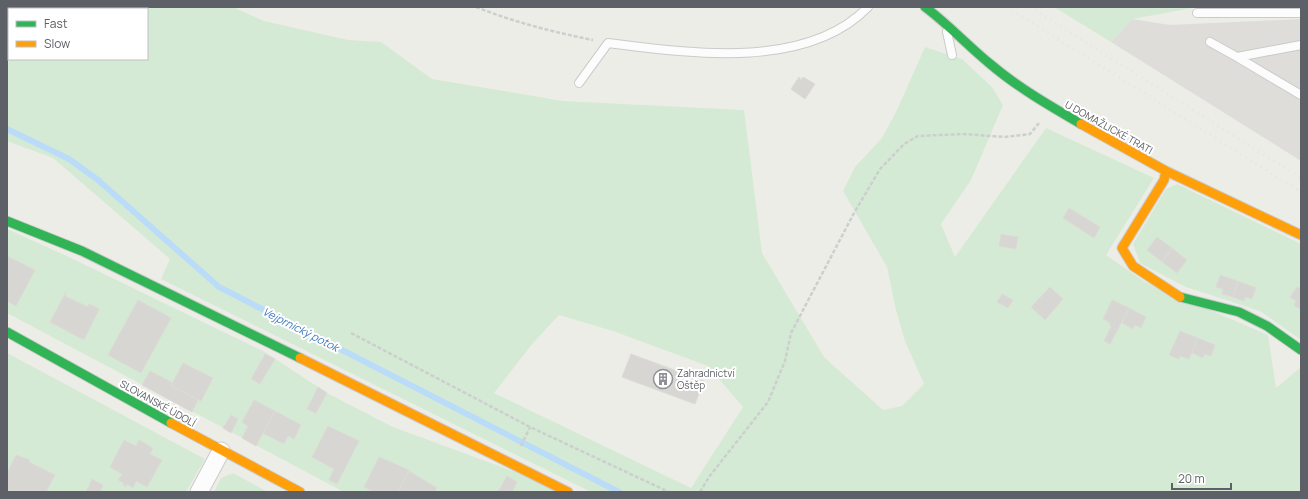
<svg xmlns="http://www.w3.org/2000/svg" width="1308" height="499" font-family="Manrope,sans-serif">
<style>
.industrial{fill:#deddd9}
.green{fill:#d5ead4;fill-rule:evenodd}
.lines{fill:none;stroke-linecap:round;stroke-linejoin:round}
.stream{stroke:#bbdcf8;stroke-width:6}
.building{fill:#d7d6d3;stroke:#dcdbd7}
.lane-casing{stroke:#cacbca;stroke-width:10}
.street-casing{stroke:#cacbca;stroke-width:19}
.fast-casing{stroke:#cbcbcb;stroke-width:11}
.slow-casing{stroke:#cbcbcb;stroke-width:11}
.path{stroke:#cbcfcd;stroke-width:2.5;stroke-dasharray:4 2;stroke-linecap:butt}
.lane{stroke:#fcfcfc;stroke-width:8}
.street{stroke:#fcfcfc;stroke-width:17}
.fast{stroke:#30b455;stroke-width:9}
.slow{stroke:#ff9f0a;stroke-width:9}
.rail{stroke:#e4e4e3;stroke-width:3;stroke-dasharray:1 5;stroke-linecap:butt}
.labels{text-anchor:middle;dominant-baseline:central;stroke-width:4;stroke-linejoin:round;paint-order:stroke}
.street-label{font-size:10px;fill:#5d6066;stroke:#fff}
.poi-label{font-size:10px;fill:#5d6066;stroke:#fff;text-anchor:start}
.water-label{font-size:11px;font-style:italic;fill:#4078be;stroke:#fff}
</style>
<rect width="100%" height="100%" fill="#edede8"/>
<path class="industrial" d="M1132,19L1170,25L1301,19V161L1111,42Z"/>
<path class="green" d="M7,7H233L264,21L348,40L381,42L432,79L563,101L744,110L762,253L824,357L883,410L902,406L924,384L905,341L896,310L887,267L843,191L855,167L882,138L897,110L925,47L962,59L992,87L1003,105L971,180L941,224L955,257L1046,128L1154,178L1106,255L1145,282L1268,335L1276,388L1301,367V492H591L161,279L170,259L53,158L7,141ZM9,9H147V59H9ZM559,315L613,331L708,366L743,407L691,488L494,393L533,343Z
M1054,7H1198L1132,19L1111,42Z
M1177,184L1301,244V340L1260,311L1186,287L1140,263L1133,244L1166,189Z
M7,229L69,257L265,352L327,393L393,427L521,474L560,492H344L7,313Z
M7,353L205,459L186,492H7Z
M233,473L268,492H214L221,478Z"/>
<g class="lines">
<path class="stream" d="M7,129L69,159L98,180L219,287L619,492"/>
</g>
<path class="building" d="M799,77L801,80L803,77L815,84L805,99L791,89Z
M1069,208L1100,227L1094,238L1063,218Z
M1001,234L1018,237L1016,249L999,246Z
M1157,237L1172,248L1162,262L1147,250Z
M1172,248L1187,260L1177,273L1162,262Z
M7,256L35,270L16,306L7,301Z
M1220,275L1238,281L1233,297L1222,294L1223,289L1216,287Z
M1238,281L1256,288L1252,299L1245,297L1244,301L1233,297Z
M1050,287L1063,299L1045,320L1031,307Z
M1297,287L1301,289V310L1294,305L1296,301L1290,297Z
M66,292L65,296L88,307L89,304L99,309L84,340L50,322Z
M1002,294L1013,300L1008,308L997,302Z
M138,300L171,318L141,373L108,355Z
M1112,300L1129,308L1110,344L1104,341L1111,327L1109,322L1103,319Z
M1129,308L1146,317L1141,328L1135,325L1133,329L1122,323Z
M1180,331L1198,338L1189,359L1180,356L1179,359L1169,355Z
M1198,338L1215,345L1211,356L1204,354L1203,358L1192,353Z
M265,354L275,359L260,384L251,379Z
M631,354L704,381L695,404L622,377Z
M183,363L213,378L201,401L171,386Z
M150,371L173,383L171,386L198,400L192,412L142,385Z
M318,387L327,393L316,413L307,409Z
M254,400L275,411L256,446L242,438L248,426L242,422Z
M275,411L301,425L294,439L288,436L284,444L263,433Z
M231,415L238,419L231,433L223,428Z
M328,426L359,441L337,484L329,480L334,469L312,457Z
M124,440L136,446L139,440L153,448L150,454L162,460L147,487L136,481L133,488L127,484L126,487L123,485L124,483L118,480L122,474L110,467Z
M16,455L30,460L29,462L55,475L46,492H7V473Z
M379,457L409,470L398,492H374L364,487Z
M409,471L437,488L434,492H398Z
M507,476L517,482L512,492H498Z
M92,479L103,485L101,490L102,492H86Z"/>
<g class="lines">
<defs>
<path id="lane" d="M1197,13H1301
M947,32L952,55
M1210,42L1237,57
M1301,45L1237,57L1301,95
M579,83L608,43C688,53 806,71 868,7"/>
<path id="street" d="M199,492L221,451"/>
<path id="fast" d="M925,7C948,24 967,45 989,63C1017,87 1050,106 1081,124
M7,221L82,251L300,358
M1180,297L1239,312L1267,326L1301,350
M7,332L171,423"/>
<path id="slow" d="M1081,124L1166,171L1301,235
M1166,171L1164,180L1122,248L1133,266L1180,297
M300,358L568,492
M171,423L300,492"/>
</defs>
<use href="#lane" class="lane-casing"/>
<use href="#street" class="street-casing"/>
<use href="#fast" class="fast-casing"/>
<use href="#slow" class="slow-casing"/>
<path class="path" d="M476,7C514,22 553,32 593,40
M351,333L530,427L669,492
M521,446L530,427
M700,492L709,477L768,402L785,361L791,333L854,213L880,169L904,144L918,136L964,134L1005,137L1030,134L1039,123"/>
<use href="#lane" class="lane"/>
<use href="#street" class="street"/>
<use href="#fast" class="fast"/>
<use href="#slow" class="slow"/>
<path class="rail" d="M1007,7L1301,192
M1030,7L1301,178"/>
</g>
<defs>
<symbol id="building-ring" viewBox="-11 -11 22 22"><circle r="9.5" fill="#fff" stroke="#8f9194" stroke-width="1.5"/><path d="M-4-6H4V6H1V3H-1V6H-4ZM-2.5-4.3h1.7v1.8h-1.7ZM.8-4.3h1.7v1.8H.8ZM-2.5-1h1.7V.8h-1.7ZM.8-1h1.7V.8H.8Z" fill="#8f9194"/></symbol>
</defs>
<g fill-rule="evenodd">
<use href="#building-ring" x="652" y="368" width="22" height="22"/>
</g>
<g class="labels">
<g class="street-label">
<text transform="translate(1109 127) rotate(29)">U DOMAŽLICKÉ TRATI</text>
<text transform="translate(158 403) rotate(29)">SLOVANSKÉ ÚDOLÍ</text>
</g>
<g class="poi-label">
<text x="677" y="373">Zahradnictví<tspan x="677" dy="12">Oštěp</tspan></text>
</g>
<g class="water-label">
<text transform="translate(301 329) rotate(27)">Vejprnický potok</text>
</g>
</g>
<rect width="1308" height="499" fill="none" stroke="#5d6066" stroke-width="16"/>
<rect x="8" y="8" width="140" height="52" fill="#ffffff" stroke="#bebfc2"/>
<rect x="16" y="21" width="20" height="6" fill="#30b455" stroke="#bebfc2"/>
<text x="44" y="28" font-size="12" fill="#5d6066">Fast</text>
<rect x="16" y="41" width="20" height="6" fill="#ff9f0a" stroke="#bebfc2"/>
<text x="44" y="48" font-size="12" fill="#5d6066">Slow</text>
<path d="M1172 483v6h59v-6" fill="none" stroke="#5d6066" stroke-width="2"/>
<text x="1178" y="483" font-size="12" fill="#5d6066" stroke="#ffffff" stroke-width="3" paint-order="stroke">20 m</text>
</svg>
